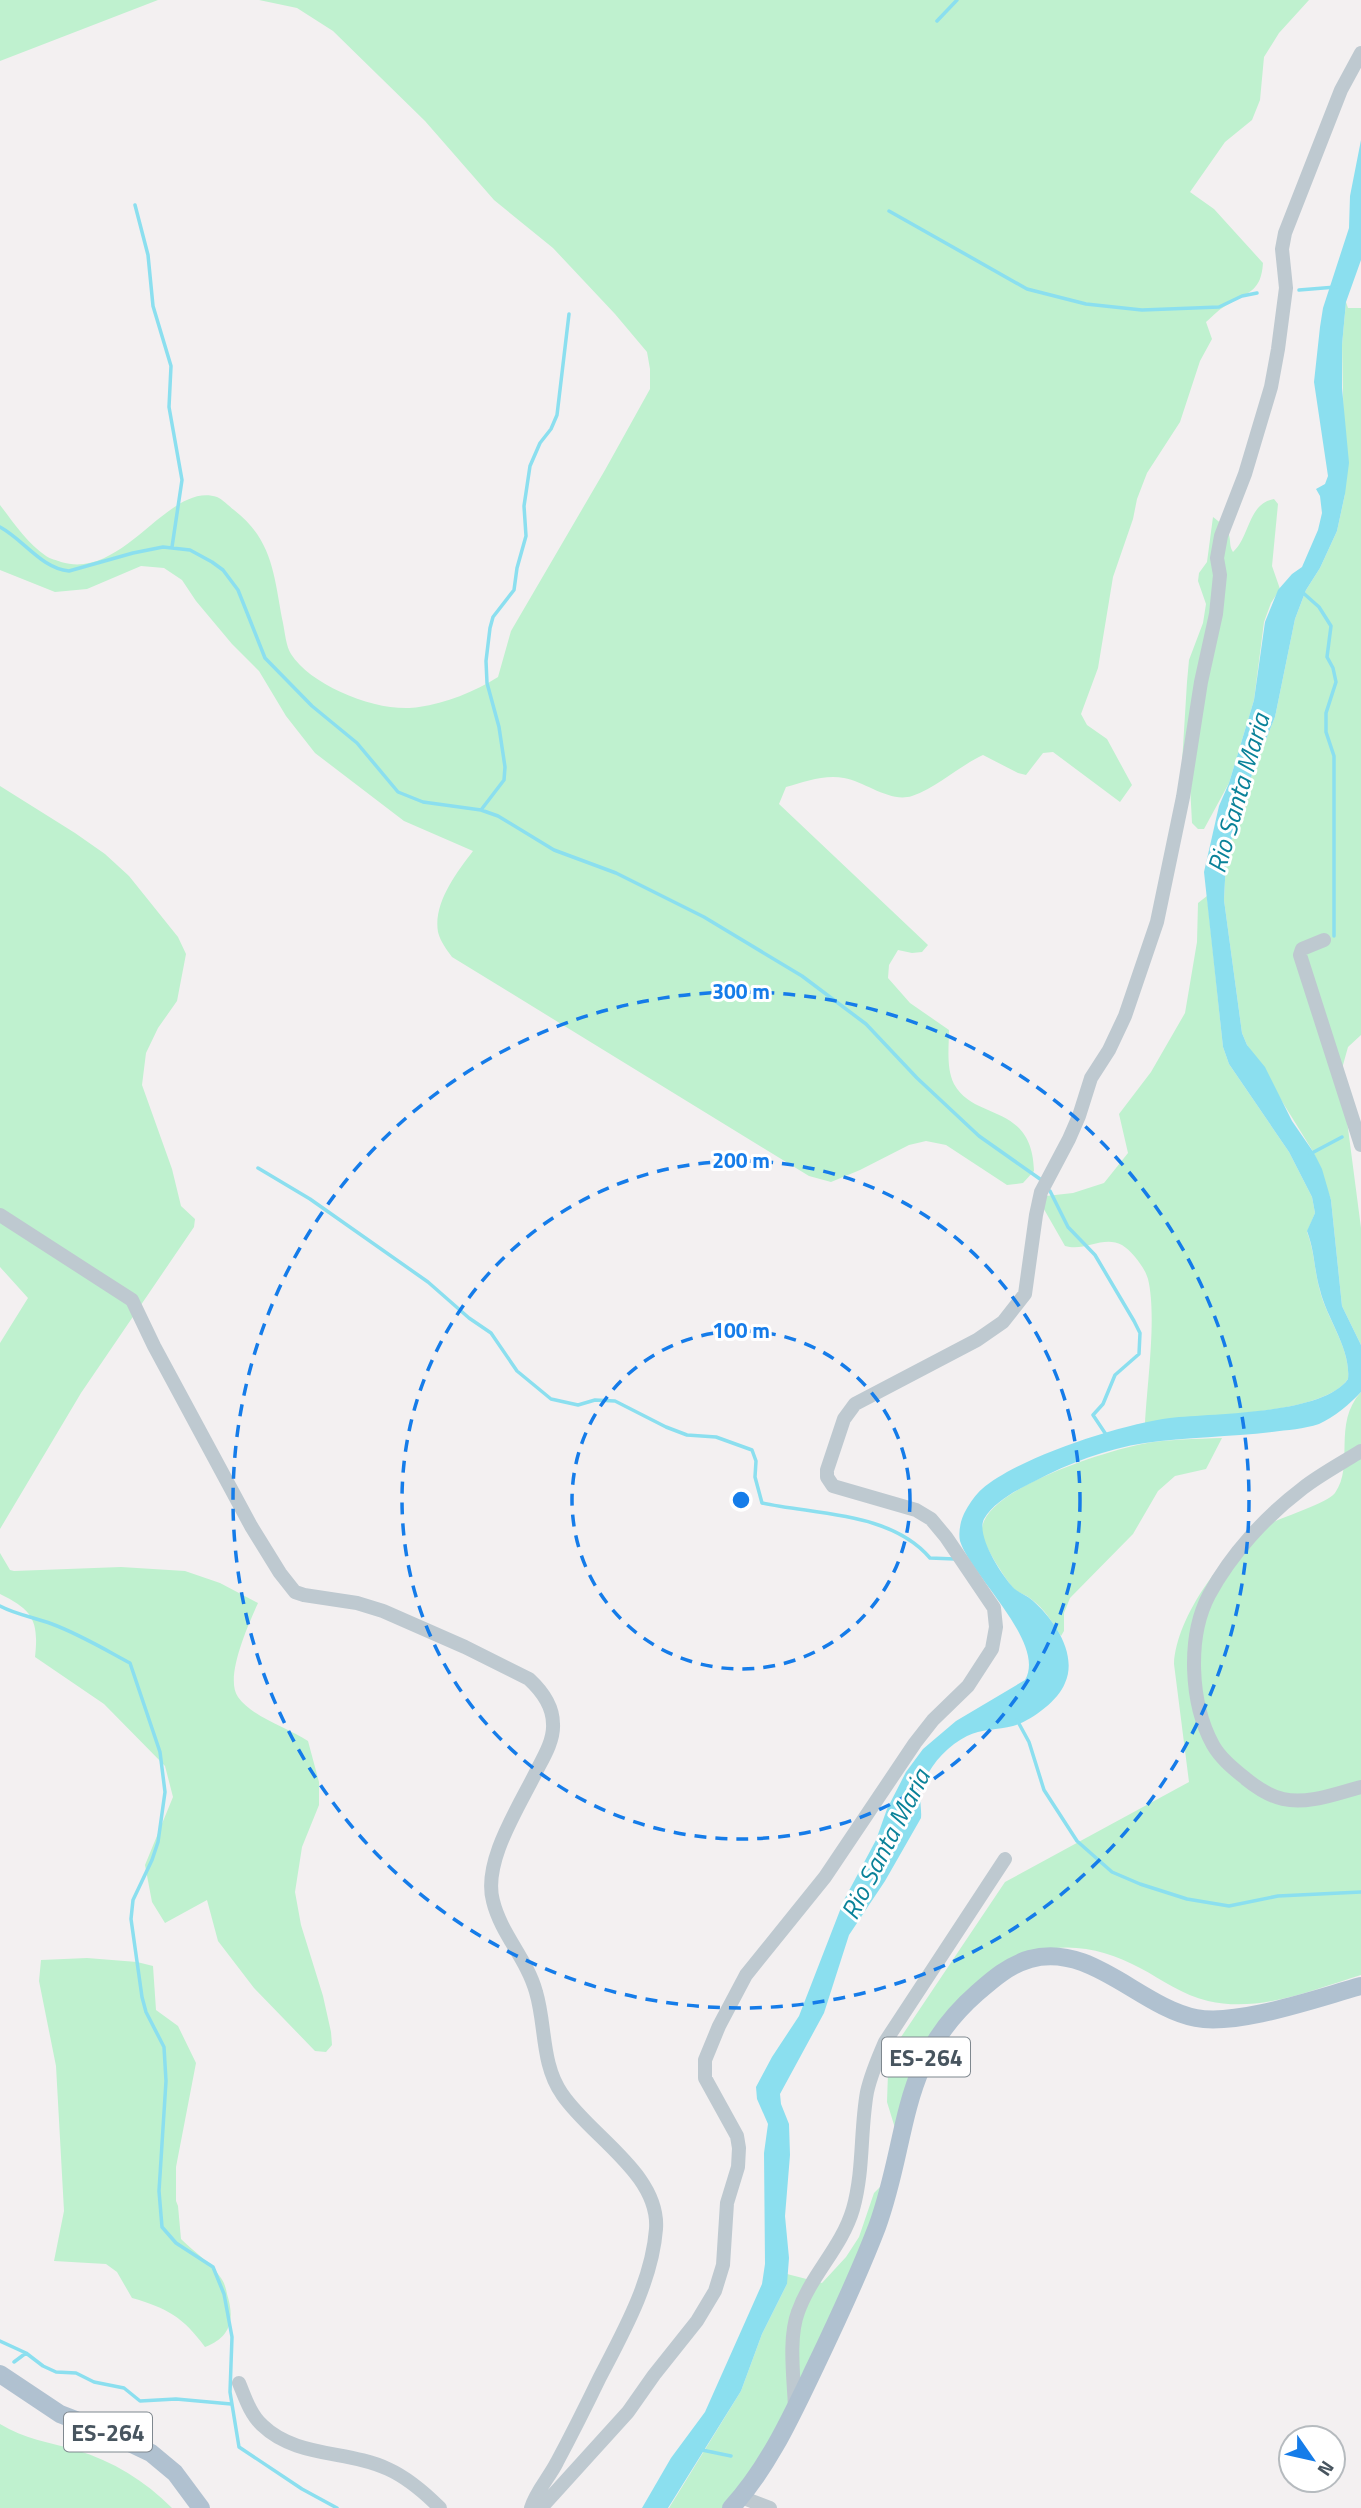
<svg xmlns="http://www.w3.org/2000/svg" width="1361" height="2508" font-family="'Titillium Web',sans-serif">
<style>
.green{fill:#bff1cf}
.water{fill:#8bdfef}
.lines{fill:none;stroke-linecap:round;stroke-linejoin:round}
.stream{stroke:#8bdfef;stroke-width:3.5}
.minor{stroke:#bec9d0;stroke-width:14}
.major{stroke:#b0c1d0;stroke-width:18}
.ring{fill:none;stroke:#157ce9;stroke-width:3.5;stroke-dasharray:12 9}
.labels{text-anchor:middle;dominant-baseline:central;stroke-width:6;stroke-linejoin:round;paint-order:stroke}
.shield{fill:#fff;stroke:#7f888f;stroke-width:2}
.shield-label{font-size:23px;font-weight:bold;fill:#48555f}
.water-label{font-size:26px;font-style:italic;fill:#0a8299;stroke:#fff}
.centre{fill:#157ce9;stroke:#fff;stroke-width:3.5}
.ring-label{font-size:21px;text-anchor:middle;font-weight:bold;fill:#157ce9;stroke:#fff;stroke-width:6;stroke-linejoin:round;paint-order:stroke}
</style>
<rect width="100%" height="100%" fill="#f3f0f1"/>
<path class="green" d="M0,0H158L0,61Z
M259,0H1309L1279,33L1264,57L1260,100L1252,120L1225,142L1190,192L1214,209L1263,263C1261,291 1250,291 1229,304C1220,308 1213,316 1206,322L1212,339L1200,361L1180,422L1147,473L1137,499L1133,519L1113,577L1098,668L1081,714L1087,725L1107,739L1132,785L1120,802L1053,752L1043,753L1026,775L1018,773L983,755C959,766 938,787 912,796C890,803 866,782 844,778C825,774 804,782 786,787L779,804L928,945L922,952L912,953L898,950L889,965L888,978L910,1003L949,1030C949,1047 946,1068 954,1084C975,1122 1032,1102 1034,1171L1023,1183L1007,1185L946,1145L926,1141L909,1145L860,1170L831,1182L809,1176L452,957C447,950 440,941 438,932C433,903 457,872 473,851L404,821L315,753L286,716L259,671L232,644L196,601L182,580L164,568L141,566L87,589L55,592L0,570V505C13,522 28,544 46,556C50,559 57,560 61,562C124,581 168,481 217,497C222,499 229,506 234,510C274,541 274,578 283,623C285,633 286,646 291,654C312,687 381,714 419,707C446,703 474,692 498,677L511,631L605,470L650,389V369L647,352L615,314L553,248L494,200L425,121L333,31L297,8Z
M1346,302L1348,308H1361V1035L1348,1047L1343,1065V1090L1361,1228V1345L1342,1306L1331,1200L1314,1153L1247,1045L1242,1033L1224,900L1226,860L1244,795L1275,717L1295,619L1306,590L1320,568L1337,531L1345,494L1342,345Z
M1274,499L1278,504L1272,566L1280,589L1271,603L1264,622L1254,700L1229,783L1204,829H1198L1192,823L1190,785L1182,763L1187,682L1189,660L1203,623L1206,604L1198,581L1199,573L1207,562L1213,517C1219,522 1227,526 1229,535C1231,542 1229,546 1233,552C1250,537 1248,503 1274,499Z
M0,786L75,833L105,854L129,876L178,937L186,954L177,1001L158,1028L146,1053L142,1085L172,1169L181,1206L195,1219L194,1227L81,1393L0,1529V1343L28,1298L0,1267Z
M1207,896L1223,1047L1229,1064L1289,1152L1312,1197L1315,1213L1307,1232C1315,1253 1314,1270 1320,1291C1327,1319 1351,1349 1348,1379C1321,1418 1191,1413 1145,1424C1147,1384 1157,1316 1148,1279C1145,1268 1132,1251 1122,1245C1103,1235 1085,1252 1065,1246L1037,1197L1073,1193L1104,1183L1128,1153L1119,1114L1151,1072L1185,1013L1197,942L1198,903Z
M1361,1392V1975C1312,1990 1260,2013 1208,2001C1182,1995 1163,1980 1140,1968C1109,1951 1071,1941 1036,1952L941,2026L900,2157L815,2363L731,2508H669L741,2391L762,2334L787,2284V2274L822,2283L846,2257L859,2237L874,2193L890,2177L895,2128L887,2102L888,2073L895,2046L1005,1882L1189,1782L1174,1664C1176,1617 1226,1547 1267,1525C1282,1517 1326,1504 1335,1493C1355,1465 1332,1424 1361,1392Z
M1222,1438L1206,1469L1175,1476L1158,1491L1133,1534L1070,1598L1064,1613V1631L1061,1636C1053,1623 1044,1608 1031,1599C1025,1594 1019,1594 1013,1588C1005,1578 983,1545 982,1533C977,1490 1110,1450 1142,1444C1168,1439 1196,1439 1222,1438Z
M0,1553L10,1570L14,1571L121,1567L185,1571L220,1583L258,1603C249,1623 224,1678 238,1697C252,1717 288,1728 308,1741L319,1782V1805L302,1847L295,1892L301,1925L323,1996L331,2032L332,2045L326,2052L315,2051L254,1988L218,1941L207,1900L165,1923L152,1902L145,1865L173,1797L165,1766L104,1704L35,1657C39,1621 33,1610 0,1594Z
M87,1958L137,1962L153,1966L156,2010L178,2026L196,2063L176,2167V2201L178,2206L181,2239C194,2252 211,2263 221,2278C224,2282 226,2288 227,2294C235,2319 231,2337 205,2347C183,2317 167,2308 132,2298L117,2272L106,2264L54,2261L64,2211L56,2066L39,1981L41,1960Z
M0,2424C24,2439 49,2442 76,2450C113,2461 145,2481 172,2508H0Z"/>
<path class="water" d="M1361,140V260L1346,302L1342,345V388L1349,463L1345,494L1337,531L1320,568L1306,590L1295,619L1275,717L1244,795L1226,860L1224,900L1242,1033L1247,1045L1265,1067L1292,1121L1314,1153L1322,1169L1331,1200L1342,1306L1361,1345V1392C1351,1403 1333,1418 1319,1424C1304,1429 1287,1430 1272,1432C1230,1437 1186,1437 1145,1443C1106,1449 1069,1463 1035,1481C1017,1490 995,1501 984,1519C976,1535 1000,1572 1011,1585C1017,1593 1025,1594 1032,1600C1054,1619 1078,1654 1065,1683C1058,1701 1031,1721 1013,1726C998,1730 981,1729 967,1736C947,1746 929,1766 922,1787C918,1795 922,1808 921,1818L885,1881L849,1935L824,2013L780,2094L781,2104L789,2124L790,2155L785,2216L789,2258L787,2284L762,2334L741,2391L668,2508H642L671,2458L705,2412L762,2284L765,2264L764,2153L768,2124L757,2099L756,2087L772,2057L799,2016L844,1900L876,1840L887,1809L906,1772L923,1749L956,1721L1025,1680C1047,1643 971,1576 960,1541C958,1531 961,1518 966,1510C970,1503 976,1494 982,1489C1019,1457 1122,1424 1170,1418C1212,1413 1323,1415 1348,1379C1351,1349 1327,1319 1320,1290C1314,1270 1315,1252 1307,1231L1315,1213L1312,1197L1289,1152L1229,1064L1223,1047L1204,872L1219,806L1229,783L1254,700L1265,622L1278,590L1292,574L1302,567L1318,530L1322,513L1320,496L1316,489L1325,484L1328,476L1314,382L1320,327L1323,308L1349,228L1350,196Z"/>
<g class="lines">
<path class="stream" d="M937,21L957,0
M135,205L148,255L153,306L171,366L169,407L182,480L172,547
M889,211L1027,289L1086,304L1142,310L1194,308L1219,307L1242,296L1257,293
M1299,290L1336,287
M0,527C24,540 41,568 69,571L133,553L163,547L190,550L212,562L223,570L238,590L265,658L312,706L357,743L398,792L423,802L481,810L498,816L554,850L616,873L704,917L802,976L866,1024L917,1078L979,1136L1040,1179
M1301,591L1319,607L1331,626L1327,657L1333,668L1336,682L1326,713V732L1334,756V936
M481,810L504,780L505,767L499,727L487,683L486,661L490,628L493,617L514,590L517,568L526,536L524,506L530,466L540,443L551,429L557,415L569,314
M1310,1154L1342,1137
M258,1168L310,1199L428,1282L469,1318L491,1333L517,1371L551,1399L578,1405L595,1400L615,1401L666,1427L687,1435L716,1437L752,1450L756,1461L755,1477L762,1503C817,1515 891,1512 930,1558L955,1559
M1050,1191L1068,1227L1095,1255L1134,1321L1140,1333L1139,1354L1115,1375L1103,1404L1093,1415L1107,1436
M0,1606C17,1615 34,1617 52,1624C79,1634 104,1649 130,1663L160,1752L165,1792L158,1842L152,1860L133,1900L131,1919L142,1997L146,2012L164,2047L166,2081L159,2191L162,2227L176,2243L213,2267L224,2294L232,2337L230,2392L239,2447L302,2489L337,2508
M1017,1720L1029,1742L1044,1790L1077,1841L1112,1872L1140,1884L1187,1899L1229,1906L1278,1896L1361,1892
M0,2341L26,2353L43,2366L56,2372L76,2373L94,2382L124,2388L140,2401L176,2399L231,2404
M14,2362L26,2353
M702,2450L731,2456"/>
<path class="minor" d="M1324,940L1302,949L1300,955L1361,1145
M0,1215L132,1300L154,1346L251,1526L280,1573L295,1592L304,1595L357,1603L383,1611L465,1647L529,1679C542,1691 553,1705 553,1724C554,1739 545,1755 538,1768C521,1804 482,1861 493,1901C501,1934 527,1959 536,1992C546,2025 541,2064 562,2094C590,2136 660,2174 656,2229C652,2281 624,2331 600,2377C586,2406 572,2434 557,2462C549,2478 536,2491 531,2508
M1361,1451C1342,1463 1321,1474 1303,1488C1266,1516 1231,1554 1209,1595C1187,1637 1190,1703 1213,1745C1221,1759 1234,1769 1246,1779C1256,1787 1270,1796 1283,1799C1308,1805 1337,1793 1361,1787
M239,2383C245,2397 250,2414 262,2425C296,2458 348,2450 388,2469C408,2478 425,2493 440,2508
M795,2408C794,2380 788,2338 798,2312C811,2275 842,2247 853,2209C864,2170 860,2131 867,2092C871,2074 878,2058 885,2042L1005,1859
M741,2497L770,2508
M541,2508L628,2412L654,2375L697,2321L715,2291L723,2265L727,2203L738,2167L739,2148L737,2136L705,2078V2060L719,2026L746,1975L825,1877L915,1743L933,1720L968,1686L992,1649L996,1627L994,1608L946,1537L931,1519L916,1510L833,1486L827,1477V1470L844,1419L855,1404L977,1340L1003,1322L1025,1294L1036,1215L1041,1192L1069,1139L1079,1116L1091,1078L1109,1050L1125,1016L1157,922L1183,797L1201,682L1216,614L1220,575L1217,558L1221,536L1245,474L1271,387L1278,349L1286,288L1282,249L1285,233L1341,90L1361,53"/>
<path class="major" d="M0,2374L60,2414L109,2433L151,2453L175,2473L201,2508
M731,2508C768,2468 792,2415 815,2367C837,2321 859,2274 877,2227C910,2137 897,2063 977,1993C993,1979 1009,1965 1030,1959C1091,1942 1140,2007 1196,2018C1239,2026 1317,1998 1361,1986"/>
</g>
<g class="ring">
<circle cx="741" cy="1500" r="169"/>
<circle cx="741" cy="1500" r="339"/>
<circle cx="741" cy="1500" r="508"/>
</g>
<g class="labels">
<g class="shield">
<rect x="882" y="2037.5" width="88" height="39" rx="5"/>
<rect x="64" y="2412.5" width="88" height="39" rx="5"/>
</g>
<g class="shield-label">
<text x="926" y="2057">ES-264</text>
<text x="108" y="2432">ES-264</text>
</g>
<g class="water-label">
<text transform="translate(1238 793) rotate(-74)">Rio Santa Maria</text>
<text transform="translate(885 1844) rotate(-63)">Rio Santa Maria</text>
</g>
</g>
<circle cx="741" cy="1500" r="10" class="centre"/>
<g class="ring-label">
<text x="741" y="999">300 m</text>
<text x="741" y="1168">200 m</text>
<text x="741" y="1338">100 m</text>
</g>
<g transform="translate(1312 2459) rotate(124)"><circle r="33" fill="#ffffff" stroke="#b6bbbf" stroke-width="2"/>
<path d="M0-5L12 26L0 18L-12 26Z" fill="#157ce9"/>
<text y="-10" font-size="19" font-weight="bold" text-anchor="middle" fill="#48555f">N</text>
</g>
</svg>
